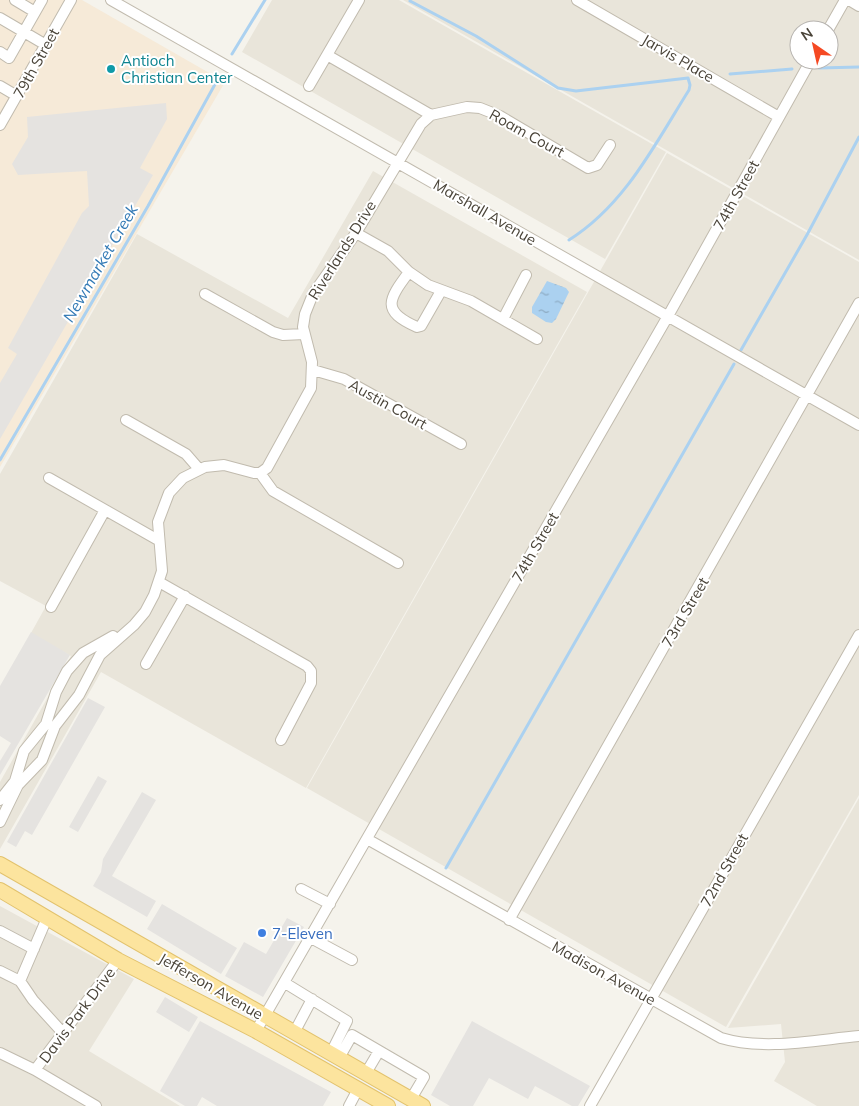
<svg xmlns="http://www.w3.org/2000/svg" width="859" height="1106" font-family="Mulish,sans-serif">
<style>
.residential{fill:#e9e5da;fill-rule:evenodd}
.commercial{fill:#f6ead8}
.parking{fill:#e5e3e0}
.water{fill:url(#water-ripples)}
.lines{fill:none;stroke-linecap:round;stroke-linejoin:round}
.stream{stroke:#abd1f0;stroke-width:3}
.minor-casing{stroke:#c1bbae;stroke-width:12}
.major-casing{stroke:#e2c26d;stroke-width:16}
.minor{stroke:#fff;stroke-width:10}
.major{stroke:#fce49e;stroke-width:14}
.culture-dot{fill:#0f9aa8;stroke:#fff;stroke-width:2}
.shop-dot{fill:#3f7fe0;stroke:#fff;stroke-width:2}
.labels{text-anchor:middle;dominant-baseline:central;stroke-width:4;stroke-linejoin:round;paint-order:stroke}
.street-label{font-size:15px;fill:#4a4439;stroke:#fff}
.culture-label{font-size:15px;fill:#0d838f;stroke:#fff;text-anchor:start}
.shop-label{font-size:15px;fill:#366cbe;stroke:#fff;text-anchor:start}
.water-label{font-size:16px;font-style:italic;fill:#337ab5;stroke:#fff}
</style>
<defs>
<pattern id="water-ripples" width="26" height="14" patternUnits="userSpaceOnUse" patternTransform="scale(1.25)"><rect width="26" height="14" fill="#abd1f0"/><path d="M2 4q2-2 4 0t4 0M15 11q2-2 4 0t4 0" fill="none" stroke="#8dabc3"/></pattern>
</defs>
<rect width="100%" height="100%" fill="#f5f3ec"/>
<path class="residential" d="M272,0H399L666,152L605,259L242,52Z
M403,0H859V260ZM799,30H829V60H799Z
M667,153L859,262V795L726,1027L307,788Z
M373,171L587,292L306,788L101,672L0,849V782L71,656L31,633L46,606L0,581V474L137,234L288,318Z
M859,798V1106H817L774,1081L785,1062L781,1024L728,1028Z
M0,906L134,979L89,1051L180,1106H0Z"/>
<path class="commercial" d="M0,0H82L225,82L0,467Z"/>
<path class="parking" d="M166,103L167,119L140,168L153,175L0,439V383L17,354L8,348L82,213L89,206L87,171L18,175L12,164L28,137L27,117Z
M31,632L70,655L0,775V761L11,743L0,736V686Z
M88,698L105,707L32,835L25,831L16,847L7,842Z
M98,776L107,781L78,832L69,827Z
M142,792L156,800L112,876L156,901L147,917L93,886L101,872L103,859Z
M162,904L237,948L221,974L147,929Z
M287,918L304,927L263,997L225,976L244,942L266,954Z
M165,997L198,1017L189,1032L156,1012Z
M200,1021L331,1092L323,1106H217L202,1097L197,1106H185L160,1091Z
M472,1021L590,1086L578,1106H572L535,1086L528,1099L489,1078L473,1106H450L431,1095Z"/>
<path class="water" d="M547,281L566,288L569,292L556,319L552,323L546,322L532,313V307Z"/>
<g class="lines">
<path class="stream" d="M410,1L476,36L558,88L576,91L688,78L690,85L689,90C655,144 625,205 569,240
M232,54L265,0
M819,68L859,67
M730,74L792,69
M741,350L808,233L859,137
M0,460L148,206L219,77
M446,868L734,364"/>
<defs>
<path id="minor" d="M15,0L35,12
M111,0L859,425
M577,0L779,117
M849,0L859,6
M0,18L46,45
M828,30L845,0
M0,52L9,58L42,0
M327,55L431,115
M0,86L17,96
M309,86L359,0
M0,125L71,0
M356,233L388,251L409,272L428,285L471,301L537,339
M409,272C388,300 381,311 417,327L421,326L441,291
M205,294L273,332L283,335L304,334
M503,319L526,275
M313,370L344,379L461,444
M126,420L186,454L199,469
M260,473L273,491L398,563
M49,478L158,540
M159,582L307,666L311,671V683L281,740
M51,607L105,510
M146,664L185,596
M0,800L15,781L24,751L46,724L56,692L67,671L83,653L113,636
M0,822L18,785L42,760L55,726L79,695L100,655L134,625L145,612L154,595L162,571L158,522L169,493L183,478L205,467L224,465L254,473H260L267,468L311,388L312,362L303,327L305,314L313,294L356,233L421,124L431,115L467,107L480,108L500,116L588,168L597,165L610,145
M367,839L721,1038C764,1051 815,1040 859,1036
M301,889L330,904
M47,918L20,981L33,1000L62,1032
M509,920L859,303
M0,931L34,949
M311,938L352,960
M0,971L20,981
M285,983L347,1021L331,1053
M256,1031L668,316L811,60
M294,1033L312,999
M0,1053L35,1070L96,1106
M339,1058L352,1035L424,1077L411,1099
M35,1070L118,960
M366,1073L379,1051
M349,1106L358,1089
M590,1106L859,635"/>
<path id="major" d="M0,864L423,1106
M0,890L118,960L256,1031L388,1106"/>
</defs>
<use href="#minor" class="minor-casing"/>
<use href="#major" class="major-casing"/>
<use href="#minor" class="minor"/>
<use href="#major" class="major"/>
</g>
<circle class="culture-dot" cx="111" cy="69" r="5"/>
<circle class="shop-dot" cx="262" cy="933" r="5"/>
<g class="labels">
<g class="street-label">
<text transform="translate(678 58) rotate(30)">Jarvis Place</text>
<text transform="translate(36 63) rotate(-61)">79th Street</text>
<text transform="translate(527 133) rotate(29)">Roam Court</text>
<text transform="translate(736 195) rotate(-61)">74th Street</text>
<text transform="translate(485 212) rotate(30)">Marshall Avenue</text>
<text transform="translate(342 250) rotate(-58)">Riverlands Drive</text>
<text transform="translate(388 404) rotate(29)">Austin Court</text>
<text transform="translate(535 547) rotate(-60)">74th Street</text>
<text transform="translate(685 612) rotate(-60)">73rd Street</text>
<text transform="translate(724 870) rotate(-61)">72nd Street</text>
<text transform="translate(604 973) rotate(29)">Madison Avenue</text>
<text transform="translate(211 986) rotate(30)">Jefferson Avenue</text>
<text transform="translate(77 1015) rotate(-53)">Davis Park Drive</text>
</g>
<g class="culture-label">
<text x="121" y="60">Antioch<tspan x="121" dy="17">Christian Center</tspan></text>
</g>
<g class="shop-label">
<text x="272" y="933">7-Eleven</text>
</g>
<g class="water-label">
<text transform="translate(100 263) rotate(-60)">Newmarket Creek</text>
</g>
</g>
<g transform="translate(814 45) rotate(326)"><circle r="24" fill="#ffffff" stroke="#b7b4b0"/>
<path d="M0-4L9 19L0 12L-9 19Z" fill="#f54923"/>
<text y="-8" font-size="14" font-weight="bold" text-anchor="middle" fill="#4a4439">N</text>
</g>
</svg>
